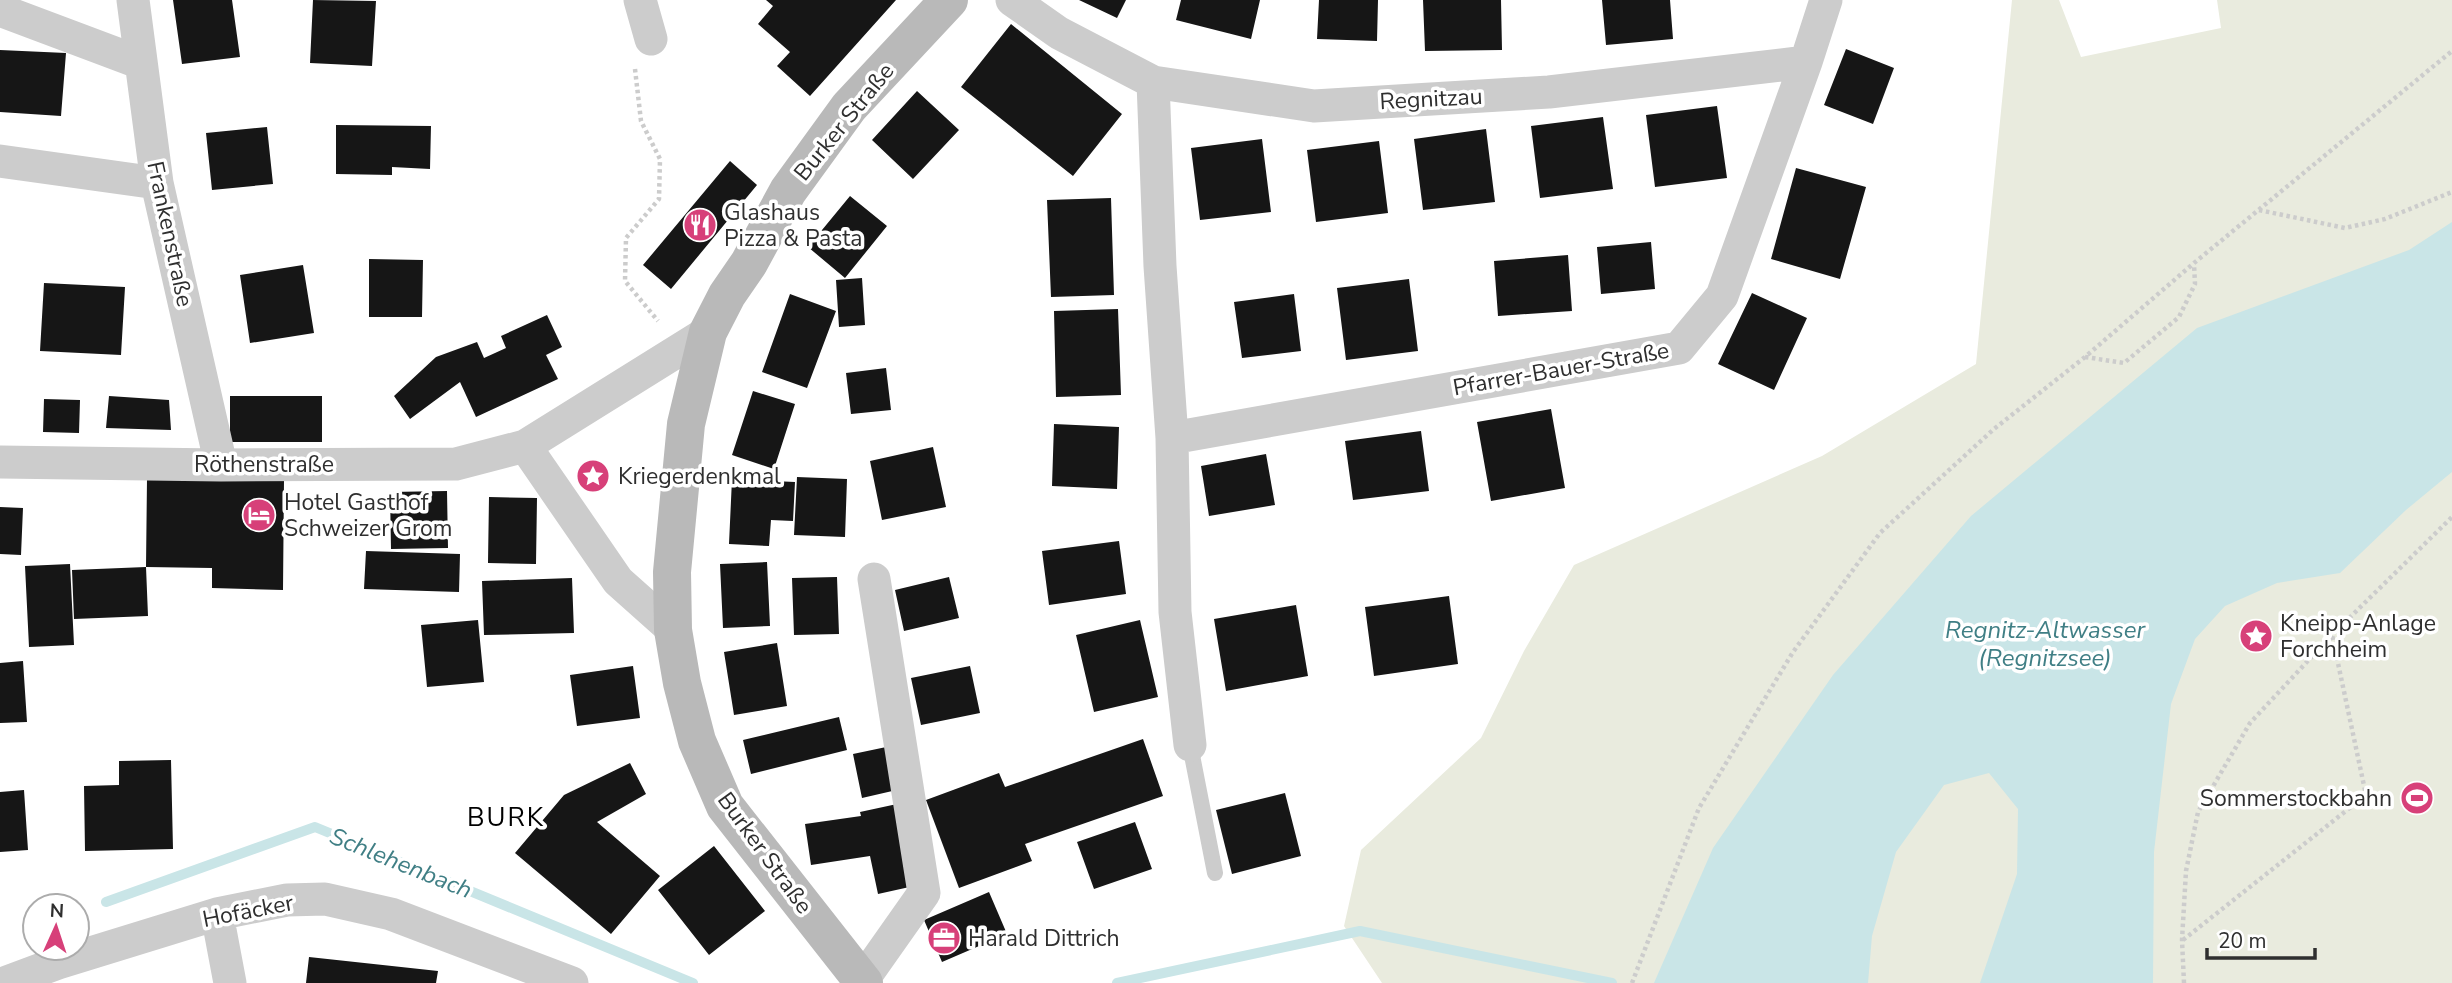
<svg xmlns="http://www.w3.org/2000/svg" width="2452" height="983" font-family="'Nunito Sans',sans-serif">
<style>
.green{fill:#e9ebde}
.water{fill:#c9e5e7}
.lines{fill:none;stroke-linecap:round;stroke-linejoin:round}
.stream{stroke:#c9e5e7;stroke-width:10}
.building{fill:#161616}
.path{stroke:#ccc;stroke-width:4.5;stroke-dasharray:3.5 3.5;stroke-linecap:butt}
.service{stroke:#ccc;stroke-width:16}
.minor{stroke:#ccc;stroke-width:33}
.secondary{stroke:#b9b9b9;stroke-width:38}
.labels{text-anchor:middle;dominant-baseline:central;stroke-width:7;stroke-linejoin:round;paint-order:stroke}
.street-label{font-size:23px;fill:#2f2f2f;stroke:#fff}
.poi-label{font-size:23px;fill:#2f2f2f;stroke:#fff;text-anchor:start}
.water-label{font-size:24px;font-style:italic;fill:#407f85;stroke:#fff}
.quarter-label{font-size:26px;letter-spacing:2px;fill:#000;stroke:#fff}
</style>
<rect width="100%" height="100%" fill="#fff"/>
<path class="green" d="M2012,0H2059L2081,57L2221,28L2217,0H2452V983H1382L1344,926L1361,850L1481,738L1524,651L1574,565L1822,456L1976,364Z"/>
<path class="water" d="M2452,222V472L2406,510L2340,573L2277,583L2225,606L2195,639L2171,704L2154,852L2153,983H1980L2017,874L2018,809L1989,773L1944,785L1896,852L1872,936L1868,983H1654L1713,848L1833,675L1971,516L2197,328L2409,250Z"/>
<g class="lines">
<path class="stream" d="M106,902L315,827L693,983
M1117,983L1360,931L1612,983"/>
</g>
<path class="building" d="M173,0H232L240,57L182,64Z
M313,0L376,1L372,66L310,63Z
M766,0H896L810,96L777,66L790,52L758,24L773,6Z
M1079,0H1126L1117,18Z
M1181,0H1260L1251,39L1176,20Z
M1319,0H1378L1377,41L1317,39Z
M1423,0H1501L1502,50L1425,51Z
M1602,0H1670L1673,39L1606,45Z
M1011,24L1122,114L1073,176L961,87Z
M1846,49L1894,68L1873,124L1824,105Z
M0,50L66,53L61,116L0,112Z
M917,91L959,130L913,179L872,140Z
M1717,106L1727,178L1655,187L1646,115Z
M1603,117L1613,189L1540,198L1531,126Z
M336,125L431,126L430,169L392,167V175L336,174Z
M267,127L273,184L212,190L206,133Z
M1486,129L1495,202L1423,210L1414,139Z
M1262,139L1271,212L1200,220L1191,148Z
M1379,141L1388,213L1316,222L1307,150Z
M730,161L757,185L671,289L643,265Z
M1796,168L1866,187L1840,279L1771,259Z
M850,196L887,226L845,278L808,247Z
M1111,198L1114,295L1051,297L1047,200Z
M1651,242L1655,289L1601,294L1597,247Z
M1568,255L1572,311L1498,316L1494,261Z
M369,259L423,260L422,317H369Z
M303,265L314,333L250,343L240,275Z
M862,278L865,325L839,327L836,280Z
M1409,279L1418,351L1346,360L1337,288Z
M44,283L125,287L121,355L40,351Z
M1752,293L1807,318L1774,390L1718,364Z
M790,294L836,311L807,388L762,372Z
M1294,294L1301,351L1242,358L1234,302Z
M1118,309L1121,395L1056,397L1054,311Z
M547,315L562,347L546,355L558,379L476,417L460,382L410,419L394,396L436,357L477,342L484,358L506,348L501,336Z
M886,368L891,410L851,414L846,373Z
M753,391L795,404L774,469L732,455Z
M109,396L169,400L171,430L106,428Z
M230,396H322V442H230Z
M44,399L80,400L79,433L43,432Z
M1551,409L1565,488L1491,501L1477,422Z
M1054,424L1119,427L1117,489L1052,486Z
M1421,431L1429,491L1353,500L1345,441Z
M933,447L946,507L882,520L870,461Z
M1266,454L1275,505L1209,516L1201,466Z
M797,477L847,479L845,537L794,535Z
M147,479L284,480L283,590L212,588V568L146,567Z
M732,479L795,482L793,521L771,520L769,546L729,544Z
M447,491L448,548L391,549L390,492Z
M489,497L537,498L536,564L488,563Z
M0,507L23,508L21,555L0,554Z
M1119,541L1126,594L1049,605L1042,551Z
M366,551L460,554L459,592L364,589Z
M767,562L770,626L723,628L720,564Z
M70,564L74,645L29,647L25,566Z
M146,567L148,616L74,619L72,570Z
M837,577L839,634L794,635L792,578Z
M949,577L959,618L904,631L895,590Z
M572,578L574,633L484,635L482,581Z
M1449,596L1458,664L1374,676L1365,607Z
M1296,605L1308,676L1226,691L1214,619Z
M478,620L484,682L427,687L421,625Z
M1140,620L1158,697L1094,712L1076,635Z
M777,643L787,706L734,715L724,652Z
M23,661L27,722L0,723V663Z
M633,666L640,718L577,726L570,675Z
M970,666L980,713L921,725L911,678Z
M839,717L847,750L751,774L743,740Z
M1143,739L1163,796L1025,844L1032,861L959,888L926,800L999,773L1005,787Z
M891,746L901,789L862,798L853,754Z
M171,760L173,849L85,851L84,786L119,785V761Z
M630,763L646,794L597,822L660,876L611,934L515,853L564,795Z
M24,790L28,850L0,852V792Z
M1285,793L1301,856L1232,874L1216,810Z
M897,804L914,886L878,894L870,856L811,865L805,824L861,816L860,812Z
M1135,822L1152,869L1094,889L1077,842Z
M714,846L765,911L709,955L658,890Z
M989,892L1007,934L942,962L924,920Z
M309,957L438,971L436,983H306Z"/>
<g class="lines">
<path class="path" d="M635,69L641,121L660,159L659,199L626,238L625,281L658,321
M2259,210L2345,228L2385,219L2452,192
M2085,357L2124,363L2179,317L2195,284L2194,264
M2183,940L2366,795L2332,635L2311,618
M1632,983L1699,808L1793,652L1880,533L1994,429L2085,357L2194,263L2452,51
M2184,983L2182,940L2186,871L2198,812L2250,723L2332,635L2452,517"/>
<path class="service" d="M1190,745L1215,873"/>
<path class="minor" d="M133,0L157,183L221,465
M640,0L651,39
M1012,0L1059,33L1153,82L1314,106L1549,92L1806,62
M0,10L141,63
M1153,82L1160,266L1172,438L1175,612L1190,745
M0,161L157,183
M1172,438L1679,348L1722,296L1806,62L1826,0
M525,446L618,581L673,630
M0,462L221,465L456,464L525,446L708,332
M217,914L230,983
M862,981L924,893L874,579
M4,983L58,963L217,914L287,900L325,899L391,914L572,983"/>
<path class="secondary" d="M864,983L725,806L697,741L682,683L673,630L672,572L686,424L708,332L727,295L749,263L788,191L849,107L949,0"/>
</g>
<defs>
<symbol id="restaurant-disc" viewBox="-11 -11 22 22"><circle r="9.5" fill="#d74079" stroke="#fff"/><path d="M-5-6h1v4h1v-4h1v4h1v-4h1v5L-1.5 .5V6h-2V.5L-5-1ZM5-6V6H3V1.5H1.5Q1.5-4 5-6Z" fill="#fff"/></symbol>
<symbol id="sight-disc" viewBox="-11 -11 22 22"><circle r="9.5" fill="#d74079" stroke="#fff"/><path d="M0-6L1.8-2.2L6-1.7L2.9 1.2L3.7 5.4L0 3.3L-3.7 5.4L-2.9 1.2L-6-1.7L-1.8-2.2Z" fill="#fff"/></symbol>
<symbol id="hotel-disc" viewBox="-11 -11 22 22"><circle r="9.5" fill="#d74079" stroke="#fff"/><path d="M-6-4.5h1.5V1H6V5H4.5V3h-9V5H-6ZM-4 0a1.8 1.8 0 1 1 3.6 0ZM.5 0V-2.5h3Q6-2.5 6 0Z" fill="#fff"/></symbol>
<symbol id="stadium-disc" viewBox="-11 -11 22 22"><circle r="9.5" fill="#d74079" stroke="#fff"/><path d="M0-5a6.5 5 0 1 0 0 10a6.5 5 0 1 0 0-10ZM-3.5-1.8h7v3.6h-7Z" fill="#fff"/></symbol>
<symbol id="office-disc" viewBox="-11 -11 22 22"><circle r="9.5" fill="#d74079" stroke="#fff"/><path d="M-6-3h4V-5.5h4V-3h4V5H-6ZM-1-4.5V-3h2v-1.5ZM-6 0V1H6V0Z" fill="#fff"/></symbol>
</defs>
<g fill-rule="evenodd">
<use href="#restaurant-disc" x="681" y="206" width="38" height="38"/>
<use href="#sight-disc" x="574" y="457" width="38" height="38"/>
<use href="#hotel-disc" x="240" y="496" width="38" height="38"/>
<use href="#sight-disc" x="2237" y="617" width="38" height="38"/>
<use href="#stadium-disc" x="2398" y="779" width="38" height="38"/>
<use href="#office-disc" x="925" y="919" width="38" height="38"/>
</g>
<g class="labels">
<g class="street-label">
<text transform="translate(1431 99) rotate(-3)">Regnitzau</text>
<text transform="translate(844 122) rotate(-51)">Burker Straße</text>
<text transform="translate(170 234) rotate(78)">Frankenstraße</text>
<text transform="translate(1561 369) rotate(-10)">Pfarrer-Bauer-Straße</text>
<text x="264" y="464">Röthenstraße</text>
<text transform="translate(765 853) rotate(54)">Burker Straße</text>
<text transform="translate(248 911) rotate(-11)">Hofäcker</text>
</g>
<g class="poi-label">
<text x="724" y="212">Glashaus<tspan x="724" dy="26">Pizza &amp; Pasta</tspan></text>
<text x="618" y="476">Kriegerdenkmal</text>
<text x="284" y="502">Hotel Gasthof<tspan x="284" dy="26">Schweizer Grom</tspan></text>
<text x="2280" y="623">Kneipp-Anlage<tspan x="2280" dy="26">Forchheim</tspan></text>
<text x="2392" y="798" text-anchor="end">Sommerstockbahn</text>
<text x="968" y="938">Harald Dittrich</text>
</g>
<g class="water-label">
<text x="2045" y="630">Regnitz-Altwasser<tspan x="2045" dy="28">(Regnitzsee)</tspan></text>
<text transform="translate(401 863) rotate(22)">Schlehenbach</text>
</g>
<g class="quarter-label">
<text x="506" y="817">BURK</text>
</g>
</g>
<g transform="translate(56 927) rotate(3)"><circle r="33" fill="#ffffff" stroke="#acacac" stroke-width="2"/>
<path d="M0-5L12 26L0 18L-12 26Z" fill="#d74079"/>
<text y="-10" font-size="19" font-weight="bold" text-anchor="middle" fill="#2f2f2f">N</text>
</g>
<path d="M2207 948v10h108v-10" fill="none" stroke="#2f2f2f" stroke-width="3.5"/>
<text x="2218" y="948" font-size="21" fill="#2f2f2f" stroke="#ffffff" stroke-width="5" paint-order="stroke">20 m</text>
</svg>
